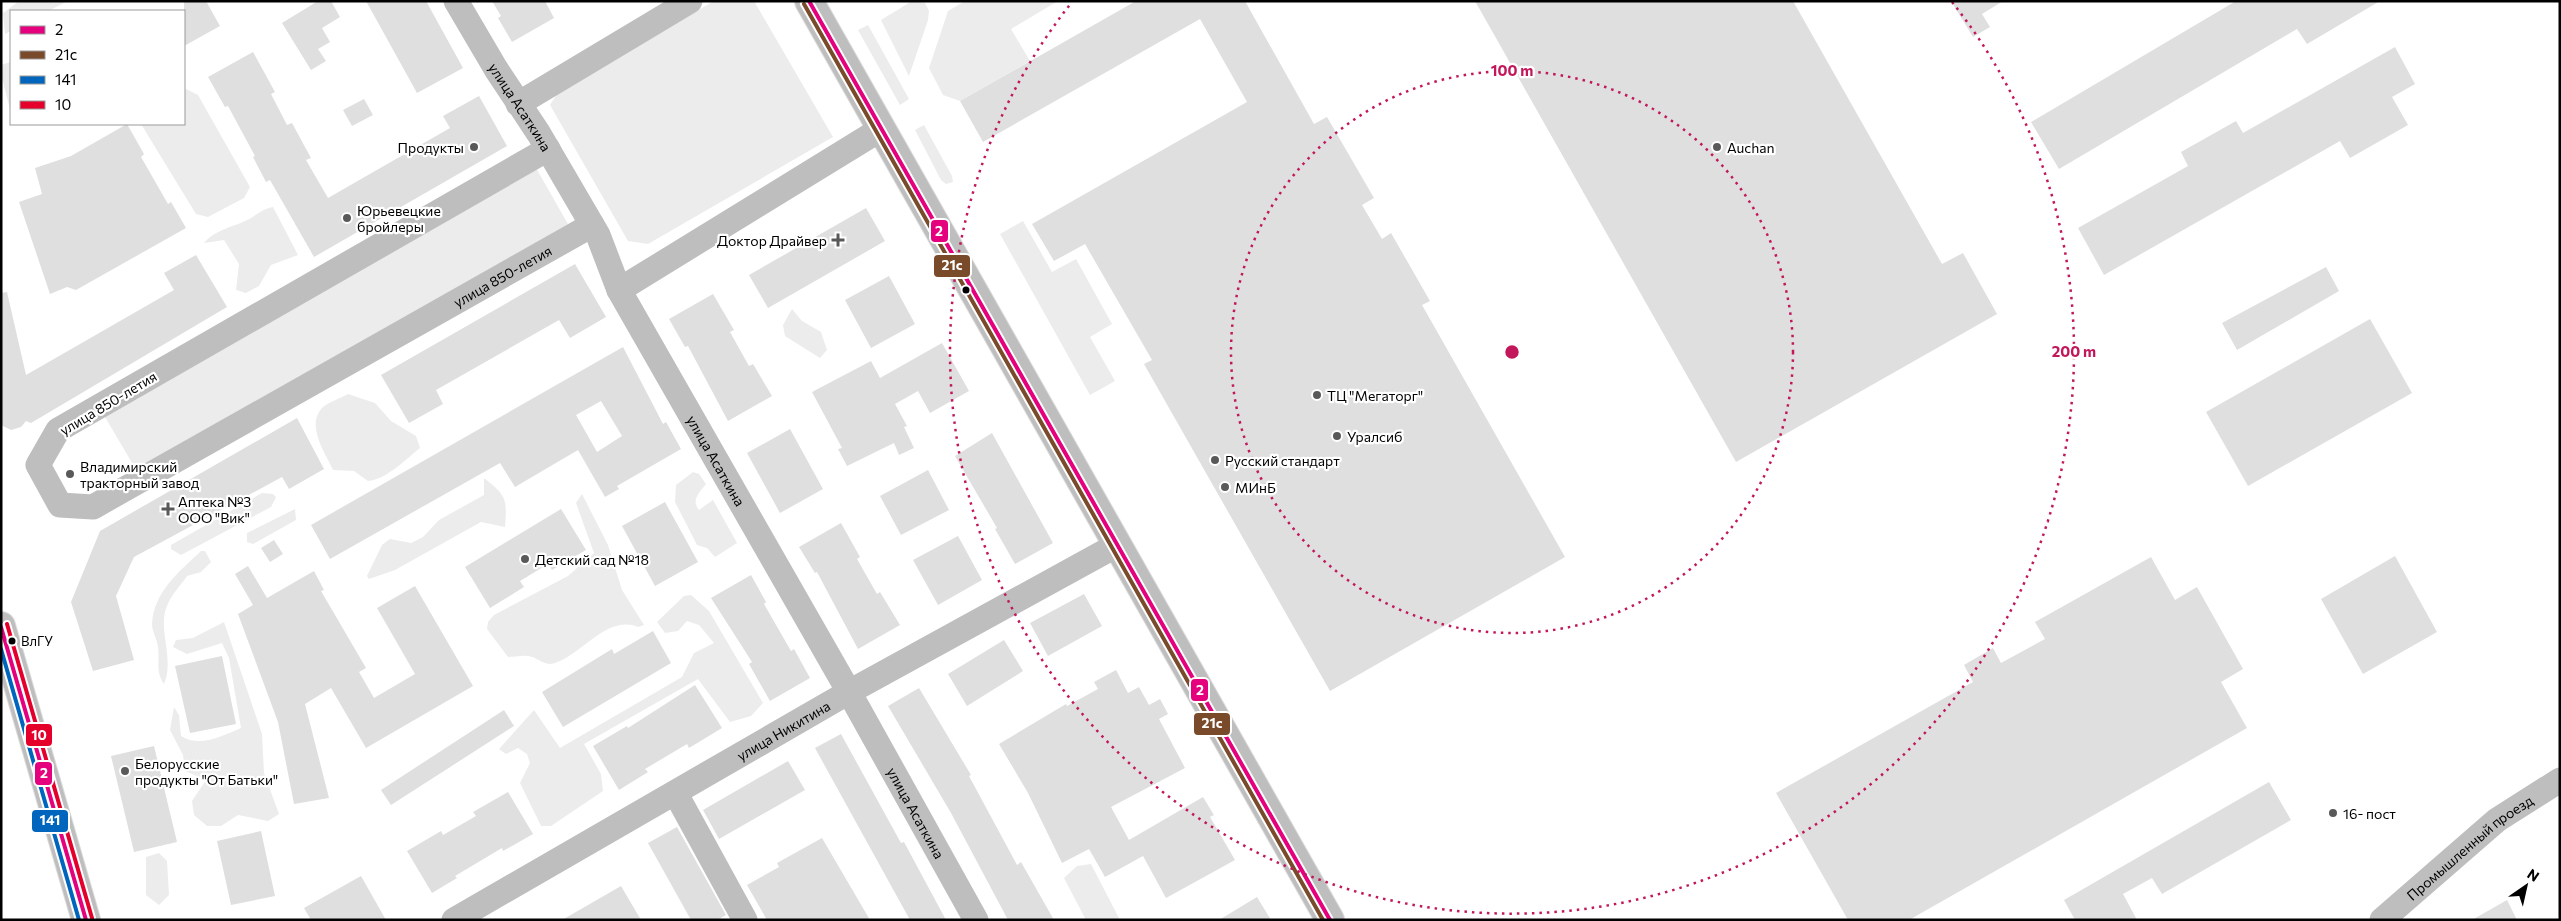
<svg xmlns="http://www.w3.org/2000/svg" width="2561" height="921" font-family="Commissioner,sans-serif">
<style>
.green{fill:#ececec}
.building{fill:#dfdfdf;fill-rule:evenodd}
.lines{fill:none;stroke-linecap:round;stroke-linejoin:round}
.major-casing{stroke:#dbdbdb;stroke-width:30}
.minor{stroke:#bebebe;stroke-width:25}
.major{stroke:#bebebe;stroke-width:28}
.bus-1-casing{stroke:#fff;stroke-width:8}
.bus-2-casing{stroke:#fff;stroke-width:8}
.bus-3-casing{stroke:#fff;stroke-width:8}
.bus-4-casing{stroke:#fff;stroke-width:8}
.bus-1{stroke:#e5007d;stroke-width:4}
.bus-2{stroke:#7a4b2a;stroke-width:4}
.bus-3{stroke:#0065bd;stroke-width:4}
.bus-4{stroke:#e4002b;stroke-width:4}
.ring{fill:none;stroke:#c2185b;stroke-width:2.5;stroke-dasharray:2.5 5}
.poi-dot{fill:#595959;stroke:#fff;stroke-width:2}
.bus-dot{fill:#000;stroke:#fff;stroke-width:2}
.labels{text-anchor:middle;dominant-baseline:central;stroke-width:4.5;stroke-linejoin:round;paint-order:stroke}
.bus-label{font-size:13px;fill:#000;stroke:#fff;text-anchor:start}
.street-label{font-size:14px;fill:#000;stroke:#fff}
.poi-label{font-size:14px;fill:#000;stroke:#fff;text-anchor:start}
.centre{fill:#c2185b;stroke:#fff;stroke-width:2.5}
.ring-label{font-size:15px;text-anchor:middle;font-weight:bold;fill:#c2185b;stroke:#fff;stroke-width:4.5;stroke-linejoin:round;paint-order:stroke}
.line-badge{stroke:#fff;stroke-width:2}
.badge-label{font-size:14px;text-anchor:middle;font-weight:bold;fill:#fff}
</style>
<rect width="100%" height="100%" fill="#fff"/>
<path class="green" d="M19,1H68L48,11H11V31L5,34L3,13Z
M714,1H754L833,137L648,244L628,241L550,105L559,91Z
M912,1L925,3L929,11L928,20L909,76L881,20Z
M965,1H1058L1011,29L1030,61L960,101L943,95L929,68L948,11Z
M868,25L909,99L900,105L858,30Z
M11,62V113L1,74V65Z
M186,89L198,95L250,187L244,198L208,217L196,214L141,124H184V91Z
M924,125L952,176L953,182L946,184L941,180L915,130Z
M536,168L568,224L138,473L105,417Z
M273,207L298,255L271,265L259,286L246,293L236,290L239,264L224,240L204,243C215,230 230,228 245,221C257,216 259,210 273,207Z
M1023,221L1052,272L1076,259L1112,324L1090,337L1115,381L1090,395L1000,234Z
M792,309L802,321L821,332L827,350L820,358L785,336L783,325Z
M348,394L375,403L391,421L416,436L420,448C405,460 387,479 368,481L354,471L333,470C325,452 305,425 323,407C329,402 341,398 348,394Z
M693,472L699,474L706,484C699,493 691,500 699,510L713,500L737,543L715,557L707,548L697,545L675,502L676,485Z
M484,478C507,496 507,499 505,527L481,522L395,570L369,579L367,576L382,545L390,539L411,543L423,537L439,520L484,495Z
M262,493L273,494L276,497L271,507L181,555L171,549V545Z
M582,494L608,545L622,590L644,625L638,627C609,615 585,650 560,661C544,669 541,658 528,656C522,655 514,657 508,657L487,629L488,622L494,615L568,576L594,553L576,503Z
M295,509L296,520L253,544L247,542V533Z
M201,551H205L211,562L201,572L187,576C181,585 171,595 167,606C157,629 175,658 164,684C155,671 160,661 158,647C157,639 152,631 152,624C154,591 179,572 201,551Z
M691,595L709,611L763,703L751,716L730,722L698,679L584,744L601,774L603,791L551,826H541L520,783L530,763L527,754L518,748L506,754L499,749L534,710L560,748L682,677L694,653L714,643L699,625L687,621L678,631L665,633L657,622L684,596Z
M224,622L262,734L264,773L279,814L268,821L238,815L221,826H207L194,815L192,801L206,780L185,771L183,755L170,730L174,707L179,715L181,736C200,748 222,736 241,728L229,658L222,643L187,654L173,647L176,640L193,638Z
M159,853L167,861L169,895L159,905L146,895V857Z
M1091,864L1120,920H1086L1064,878L1077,866Z"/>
<path class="building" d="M184,1H206L220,26L184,46Z
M318,1H331L340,17L322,28L330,42L318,49L326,61L311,70L282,23Z
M366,1H426L463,68L417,93Z
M492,1H545L554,18L512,42L498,18L501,16Z
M1136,1H1245L1314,124L1327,117L1374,198L1362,205L1382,239L1391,233L1430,301L1422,305L1565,557L1330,691L1144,364L1152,360L1085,244L1054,261L1032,224L1247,102L1200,19L983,142L960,101Z
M1475,1H1793L1942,264L1963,253L1997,314L1736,462Z
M1951,1H2003L1982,14L1990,27L1973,37Z
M2236,1H2380L2307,44L2297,29L2059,169L2031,122Z
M2395,47L2415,84L2392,97L2408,125L2350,158L2340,141L2104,275L2078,228L2188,166L2181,152L2236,121L2243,133Z
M253,52L275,92L271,94L287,125L292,123L311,158L306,160L328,198L450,128L443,116L479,96L507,146L314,257L270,180L266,182L253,157L255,156L228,106L225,107L208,77Z
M364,99L373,115L352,126L343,110Z
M127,124L144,154L141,157L168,204L171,202L186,228L76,290L67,287L50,294L19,202L42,194L35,168L71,156Z
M866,208L885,241L768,308L749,275Z
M196,255L227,307L31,423L26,421L21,427L11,430L1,425V293L7,292L26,375L174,290L164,273Z
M575,264L606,317L570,338L559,320L436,390L443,404L409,423L381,375Z
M2326,267L2339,291L2237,350L2222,323Z
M889,276L915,324L871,348L845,300Z
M713,294L734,330L730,332L749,366L753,364L772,396L728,421L688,346L685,347L669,319Z
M2370,319L2412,393L2248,486L2206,412Z
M942,343L969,391L930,413L918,391L895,404L907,426L904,427L914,448L899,455L894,443L847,466L838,449L842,448L812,392L871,361L880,378Z
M623,347L663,424L666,422L681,449L617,486L619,489L605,497L578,450L515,487L500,463L330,559L311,525ZM601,401L622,436L597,452L576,415Z
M297,418L324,469L289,489L282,477L134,557L116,596L134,660L93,671L71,602L100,531Z
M790,429L823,489L780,513L747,453Z
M992,433L1053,543L1015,564L995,529L997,528L955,456Z
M928,470L949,510L901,535L880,496Z
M665,502L698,562L655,586L622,526Z
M561,509L586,550L552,570L548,564L520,581L524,587L490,608L465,567Z
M841,523L860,557L857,559L877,594L880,592L900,625L858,649L817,572L815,573L799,547Z
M958,536L982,580L938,605L913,560Z
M274,540L283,554L270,562L261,548Z
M2395,556L2437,632L2363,674L2321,599Z
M2151,557L2175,600L2197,587L2243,669L2221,682L2247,728L1909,920H1848L1776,793L1973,682L1964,665L1993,648L2001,663L2045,639L2035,622Z
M248,566L267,598L314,571L324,590L321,591L366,668L359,672L374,698L415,674L377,608L415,586L473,686L366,748L331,688L305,704L329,798L294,804L278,722L238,614L253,605L235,574Z
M751,575L766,602L764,604L791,651L794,649L810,678L770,701L749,664L752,662L711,598Z
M1084,594L1102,626L1048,656L1030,623Z
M653,631L671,663L563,727L542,692L612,649L614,654Z
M1004,640L1023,671L967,706L948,674Z
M222,656L236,724L190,733L175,666Z
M1116,670L1128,693L1139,687L1149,705L1160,699L1168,714L1159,719L1185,768L1111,807L1129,840L1203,797L1214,815L1210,817L1235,860L1166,898L1143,856L1105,877L1089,849L1062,863L1028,793L999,744L1066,704L1067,706L1098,689L1094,682Z
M695,685L722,728L689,748L687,744L645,769L648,772L619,790L593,746L627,726L628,728Z
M919,688L971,775L969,776L1017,865L1021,862L1054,920H1008L951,813L888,706Z
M504,710L514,726L391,805L381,790Z
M841,734L901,843L904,842L946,920H910L815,748Z
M154,746L177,842L134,852L111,756Z
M788,761L805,790L719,839L703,810Z
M2269,782L2291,820L2162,894L2152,878L2123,894L2137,920H2075L2064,900Z
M508,792L533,834L503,851L502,848L455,876L457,878L432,893L407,851L441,831L443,835L476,816L473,812Z
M677,827L726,915L717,920H691L648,843Z
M261,831L275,896L231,905L217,841Z
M822,838L870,920H767L747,885L779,867L777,863Z
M361,876L386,920H311L304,908Z
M621,886L641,920H562Z
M1257,897L1271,920H1219Z
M2507,900L2517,920H2472Z"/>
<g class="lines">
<defs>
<path id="major" d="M809,1L1330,920
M1,626L86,920"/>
</defs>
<use href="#major" class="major-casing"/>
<g class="minor">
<path id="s1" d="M456,1L496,69L539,134L598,235L619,290L849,692L976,920"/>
<path d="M518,104L690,1"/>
<path id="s2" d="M548,149L58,430L38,465L60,505L93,507L592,225"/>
<path d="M619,290L881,129"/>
<path d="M676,794L745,920"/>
<path id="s3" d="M454,920L849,692L1117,545"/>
<path id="s4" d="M2382,920L2497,820L2560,780"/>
</g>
<use href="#major" class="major"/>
<defs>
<path id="bus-1" d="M809,1L1330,920
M1,627L86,920"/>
<path id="bus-2" d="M804,4L1323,920"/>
<path id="bus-3" d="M1,649L79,920"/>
<path id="bus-4" d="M7,624L92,918"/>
</defs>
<use href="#bus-1" class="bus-1-casing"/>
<use href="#bus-2" class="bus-2-casing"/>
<use href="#bus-3" class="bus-3-casing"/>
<use href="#bus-4" class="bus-4-casing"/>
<use href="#bus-1" class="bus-1"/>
<use href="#bus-2" class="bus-2"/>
<use href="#bus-3" class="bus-3"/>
<use href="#bus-4" class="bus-4"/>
</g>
<g class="ring">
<circle cx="1512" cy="352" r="281"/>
<path d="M1952 2A562 562 0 1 1 1072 2"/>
</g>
<g class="poi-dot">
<circle cx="474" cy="147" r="5"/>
<circle cx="1717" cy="147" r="5"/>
<circle cx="347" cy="218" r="5"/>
<path d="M835.5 232.5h5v5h5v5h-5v5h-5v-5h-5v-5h5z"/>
<circle cx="1317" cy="395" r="5"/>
<circle cx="1337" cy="436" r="5"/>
<circle cx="1215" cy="460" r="5"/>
<circle cx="70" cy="474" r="5"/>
<circle cx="1225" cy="487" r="5"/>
<path d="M165.5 501.5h5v5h5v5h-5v5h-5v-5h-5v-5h5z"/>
<circle cx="525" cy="559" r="5"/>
<circle cx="125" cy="771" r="5"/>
<circle cx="2333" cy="813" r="5"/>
</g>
<g class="bus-dot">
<circle cx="966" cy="290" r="4.5"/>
<circle cx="12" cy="641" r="4.5"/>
</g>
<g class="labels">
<g class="bus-label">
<text x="21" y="641">ВлГУ</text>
</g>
<g class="street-label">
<text stroke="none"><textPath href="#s1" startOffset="124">улица Асаткина</textPath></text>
<text stroke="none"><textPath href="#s2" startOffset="1154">улица 850-летия</textPath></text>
<text transform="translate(108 403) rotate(-31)">улица 850-летия</text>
<text stroke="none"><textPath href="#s1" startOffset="529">улица Асаткина</textPath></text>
<text stroke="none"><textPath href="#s3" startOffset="380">улица Никитина</textPath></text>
<text stroke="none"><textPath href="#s1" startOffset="934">улица Асаткина</textPath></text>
<text stroke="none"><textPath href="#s4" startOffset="114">Промышленный проезд</textPath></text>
</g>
<g class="poi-label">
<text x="464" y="147" text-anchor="end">Продукты</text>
<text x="1727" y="147">Auchan</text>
<text x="357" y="210">Юрьевецкие<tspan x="357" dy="16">бройлеры</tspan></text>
<text x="827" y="240" text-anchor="end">Доктор Драйвер</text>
<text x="1327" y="395">ТЦ "Мегаторг"</text>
<text x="1347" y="436">Уралсиб</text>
<text x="1225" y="460">Русский стандарт</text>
<text x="80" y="466">Владимирский<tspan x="80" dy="16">тракторный завод</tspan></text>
<text x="1235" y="487">МИнБ</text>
<text x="178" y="501">Аптека №3<tspan x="178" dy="16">ООО "Вик"</tspan></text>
<text x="535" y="559">Детский сад №18</text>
<text x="135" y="763">Белорусские<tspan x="135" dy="16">продукты "От Батьки"</tspan></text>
<text x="2343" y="813">16- пост</text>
</g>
</g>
<circle cx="1512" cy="352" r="8" class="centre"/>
<g class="ring-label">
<text x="1512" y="76">100 m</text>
<text x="2074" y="357">200 m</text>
</g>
<g class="line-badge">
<rect x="930" y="219" width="19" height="24" rx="5" fill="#e5007d"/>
<rect x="933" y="254" width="38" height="24" rx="5" fill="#7a4b2a"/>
<rect x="1190" y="678" width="19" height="24" rx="5" fill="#e5007d"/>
<rect x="1193" y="712" width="38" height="24" rx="5" fill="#7a4b2a"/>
<rect x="25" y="723" width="28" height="24" rx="5" fill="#e4002b"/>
<rect x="34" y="761" width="19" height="25" rx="5" fill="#e5007d"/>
<rect x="31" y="809" width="38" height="24" rx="5" fill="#0065bd"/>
</g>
<g class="badge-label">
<text x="939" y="236">2</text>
<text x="952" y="270">21с</text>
<text x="1200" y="695">2</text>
<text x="1212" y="728">21с</text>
<text x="39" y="740">10</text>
<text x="44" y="778">2</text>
<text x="50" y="825">141</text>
</g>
<rect width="2561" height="921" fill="none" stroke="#000000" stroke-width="5"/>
<rect x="10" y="10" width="175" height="115" fill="#ffffff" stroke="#999999"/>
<rect x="20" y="26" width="25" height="8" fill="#e5007d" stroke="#999999"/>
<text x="55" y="35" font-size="15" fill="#000000">2</text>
<rect x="20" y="51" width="25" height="8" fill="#7a4b2a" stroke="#999999"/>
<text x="55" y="60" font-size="15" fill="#000000">21с</text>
<rect x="20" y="76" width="25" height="8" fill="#0065bd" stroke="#999999"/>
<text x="55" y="85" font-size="15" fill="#000000">141</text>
<rect x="20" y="101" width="25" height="8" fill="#e4002b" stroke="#999999"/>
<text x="55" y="110" font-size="15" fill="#000000">10</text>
<g transform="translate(2526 886) rotate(34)" stroke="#ffffff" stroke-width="4" paint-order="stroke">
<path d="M0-4L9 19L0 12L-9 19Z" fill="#000000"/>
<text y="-8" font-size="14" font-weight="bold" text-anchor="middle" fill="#000000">N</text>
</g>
</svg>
